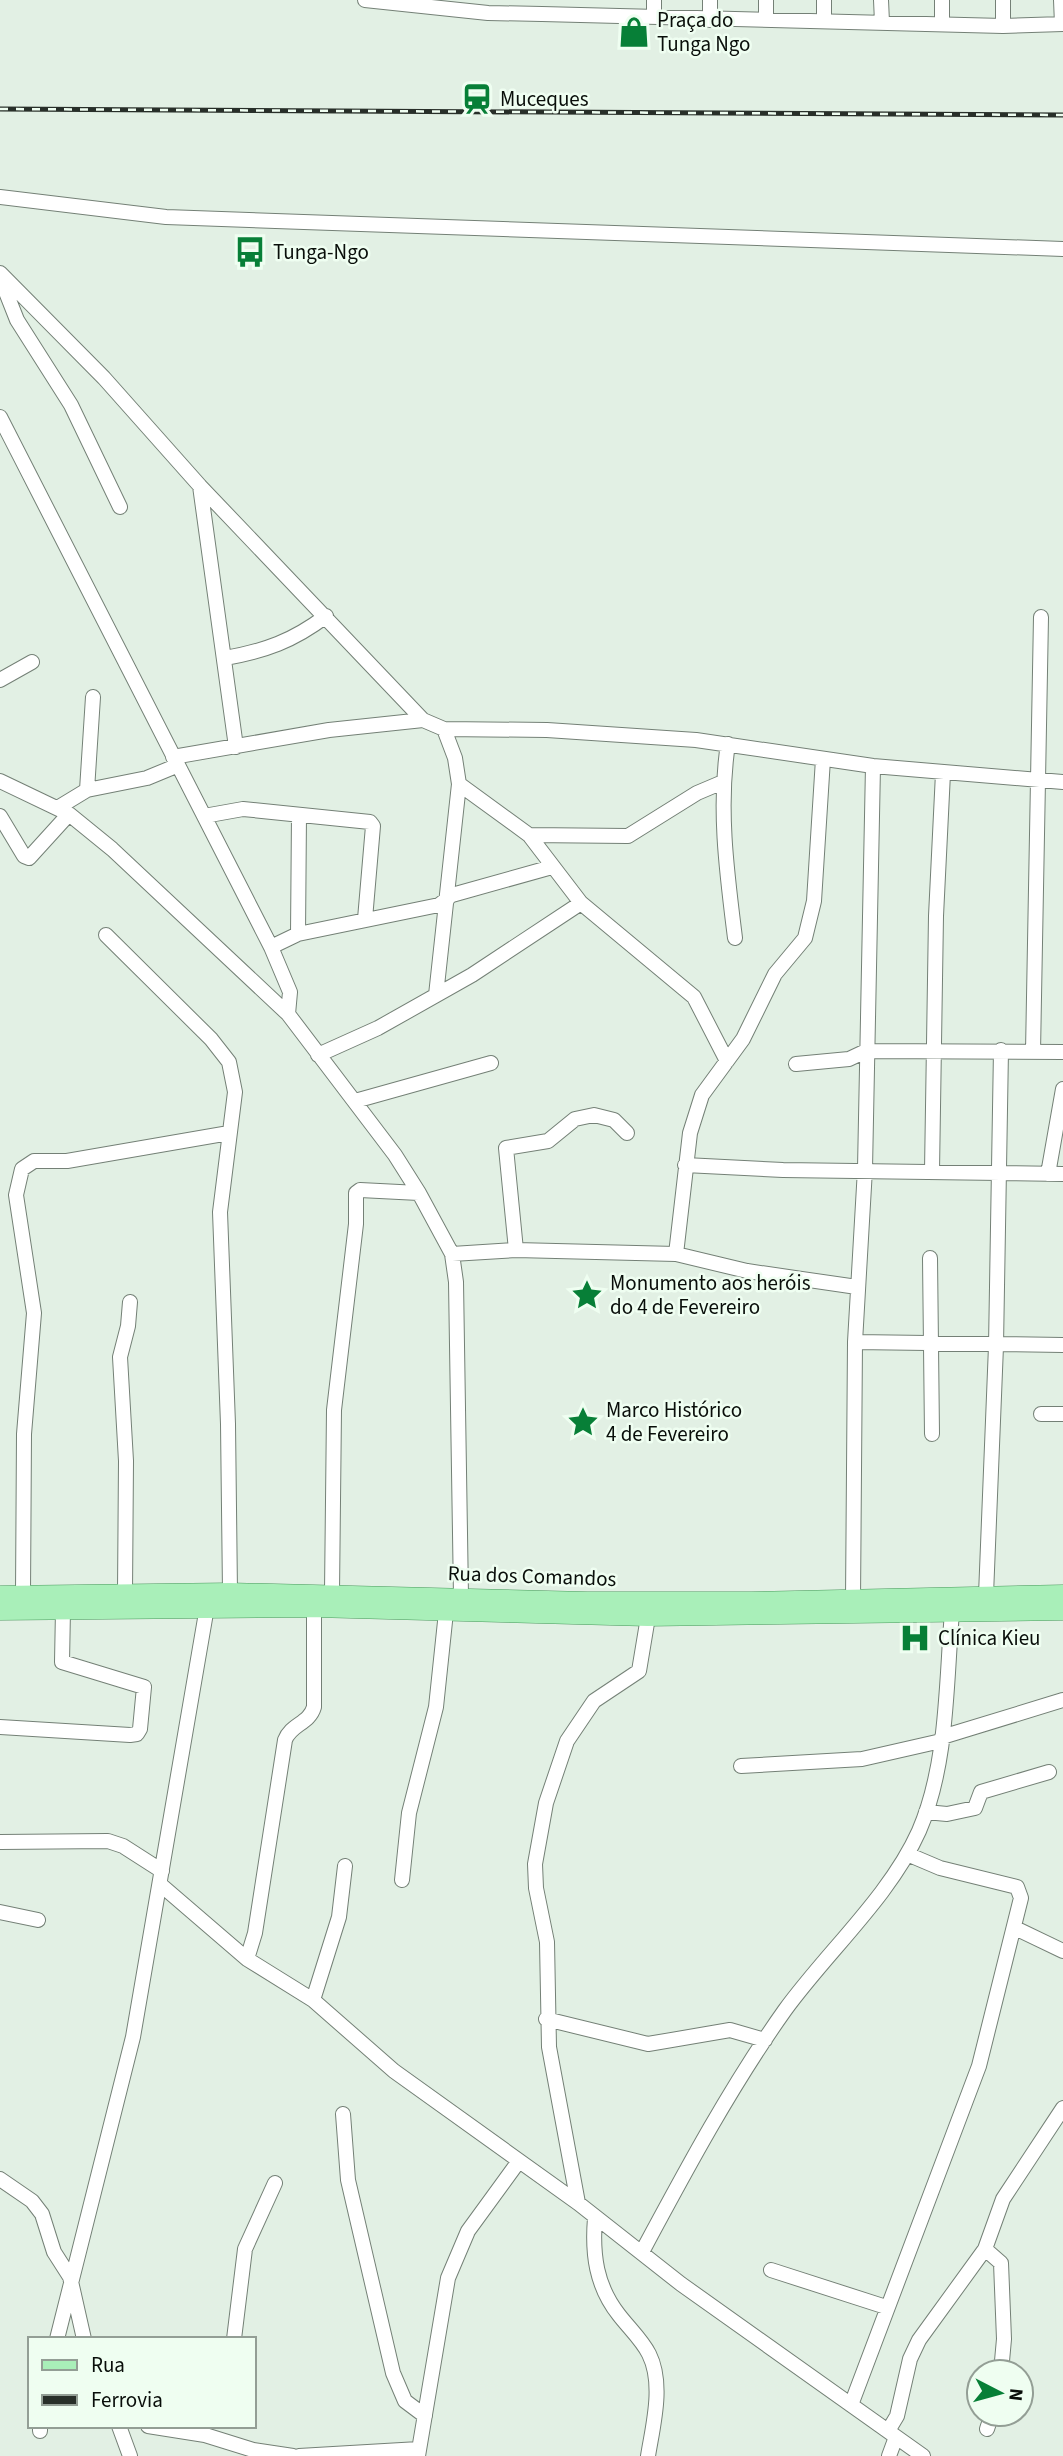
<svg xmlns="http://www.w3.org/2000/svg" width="1063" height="2456" font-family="'Source Sans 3',sans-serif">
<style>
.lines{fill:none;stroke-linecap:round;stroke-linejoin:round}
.minor-casing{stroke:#748076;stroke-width:16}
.major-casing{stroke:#4b9a5e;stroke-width:19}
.minor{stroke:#fff;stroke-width:14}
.major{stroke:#a9efb9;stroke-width:18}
.rail-casing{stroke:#282f29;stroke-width:5}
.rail{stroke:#effef1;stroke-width:2.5;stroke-dasharray:8;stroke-linecap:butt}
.labels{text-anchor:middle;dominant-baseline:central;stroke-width:5;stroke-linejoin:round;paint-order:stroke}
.poi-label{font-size:21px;fill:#090e0a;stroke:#effef1;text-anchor:start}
.street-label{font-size:21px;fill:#090e0a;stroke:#effef1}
</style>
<rect width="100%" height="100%" fill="#e2f0e4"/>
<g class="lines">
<defs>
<path id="minor" d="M365,0L488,13L542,14L1003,26L1063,24
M654,0V17
M710,0V20
M824,0V21
M881,0L882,22
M1003,0V26
M1061,0L1062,24
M766,20V0
M942,24V0
M0,197L166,217L1063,249
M0,273L104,378L200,486L423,720L444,729L547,730L696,740L873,766L1063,782
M0,277L17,320L71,405L120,507
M0,417L271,947L290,992L288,1014
M200,486L236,747
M225,658C265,651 293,641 326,616
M0,680L32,662
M728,744C718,808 727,874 735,938
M173,757L329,730L423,720
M0,781L69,814L112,849L288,1014L395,1155L419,1193L452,1254L456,1282L461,1596
M459,784L529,835L581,903L694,997L727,1061
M87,790L93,697
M59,807L87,790L147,778L176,766
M0,816L24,856L29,858L69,814
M204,816L243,809L370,822L373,826L365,919
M529,835L628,836L697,793L723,782
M298,934L299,815
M106,935L211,1039L229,1062L235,1092L220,1212L228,1424L230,1592
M271,947L298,934L439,905L452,895L552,867
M436,995L459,784L455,758L444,729
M1033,1052L1041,617
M318,1055L378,1028L472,975L581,903
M796,1064L849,1059L866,1051L1063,1052
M355,1101L491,1063
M685,1165L783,1170L1063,1174
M932,1171L936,916L943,773
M1048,1174L1063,1089
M516,1250L506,1148L548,1141L575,1119L594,1115L614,1120L627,1133
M452,1254L516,1250L676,1254L747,1271L857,1287
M676,1254L690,1133L702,1095L743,1039L775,974L805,938L814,901L823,759
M930,1258L932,1434
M855,1342L1063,1345
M1041,1414H1063
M332,1592L334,1410L356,1224V1193L360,1190L419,1193
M125,1593L126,1461L120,1357L128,1326L130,1302
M23,1594L24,1434L34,1313L16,1195L22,1169L34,1161H67L229,1133
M986,1595L996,1346L1001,1050
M853,1600L855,1342L865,1169L873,766
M0,1727L130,1735L137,1734L140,1729L144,1687L62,1662L63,1610
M942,1737L1063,1700
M741,1766L862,1759L941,1741
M926,1812L947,1814L975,1808L981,1792L1049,1772
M0,1842L108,1841L123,1846L162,1871
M402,1880L409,1813L436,1707L446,1612
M161,1885L247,1959L313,2000L394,2071L578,2203L681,2284L923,2456
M0,1912L38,1920
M1015,1928L1063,1951
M247,1959L255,1933L285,1740C291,1724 309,1724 314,1707V1608
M313,2000L339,1917L345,1866
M546,2019L648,2044L730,2030L765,2040
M343,2114L348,2180L393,2373L405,2401L425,2416
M0,2179L32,2201L42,2214L54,2252L70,2277L84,2339
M578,2203L549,2047L547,1942L536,1888L535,1864L546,1803L567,1741L594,1701L639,1671L648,1617
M595,2218C592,2254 596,2286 619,2315C629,2328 642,2340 649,2354C664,2384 653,2425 648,2456
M985,2249L1001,2263L1004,2339L1001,2372
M642,2252C686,2170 731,2086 785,2010C827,1952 890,1896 919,1831C948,1764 946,1683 952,1612
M771,2270L886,2307
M57,2339L133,2037L207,1607
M234,2339L245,2249L275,2183
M851,2405L979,2066L1021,1898L1017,1887L940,1868L907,1854
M119,2426L130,2456
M148,2426L205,2435L253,2450L293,2456
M987,2429L992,2414
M40,2431V2426
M888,2431L897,2416L910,2359L919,2340L985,2249L1003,2199L1063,2108
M299,2456L419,2449
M418,2456L448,2278L468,2231L519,2161
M889,2456L896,2437"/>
<path id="major" d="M0,1595L230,1592L587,1601H752L1063,1594
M0,1611L314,1608L648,1617L1063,1611"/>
</defs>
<use href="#minor" class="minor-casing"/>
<use href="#major" class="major-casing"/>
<use href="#minor" class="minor"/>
<use href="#major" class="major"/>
<defs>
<path id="rail" d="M0,109L1063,115"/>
</defs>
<use href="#rail" class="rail-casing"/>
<use href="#rail" class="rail"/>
</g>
<defs>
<symbol id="shop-bare" viewBox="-9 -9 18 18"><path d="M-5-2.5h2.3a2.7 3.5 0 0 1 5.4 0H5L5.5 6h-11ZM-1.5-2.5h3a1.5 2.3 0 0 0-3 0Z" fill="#077f37" stroke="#effef1" stroke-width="2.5" paint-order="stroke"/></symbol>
<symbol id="station-bare" viewBox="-9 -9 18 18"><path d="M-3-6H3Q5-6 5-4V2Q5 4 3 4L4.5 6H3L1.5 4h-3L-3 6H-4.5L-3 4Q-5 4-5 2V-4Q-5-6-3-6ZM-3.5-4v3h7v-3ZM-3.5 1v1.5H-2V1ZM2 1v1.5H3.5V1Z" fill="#077f37" stroke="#effef1" stroke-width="2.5" paint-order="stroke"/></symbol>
<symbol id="bus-bare" viewBox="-9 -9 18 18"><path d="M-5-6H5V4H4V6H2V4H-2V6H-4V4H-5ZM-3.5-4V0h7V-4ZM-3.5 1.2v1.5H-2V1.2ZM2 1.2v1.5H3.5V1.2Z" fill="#077f37" stroke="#effef1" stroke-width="2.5" paint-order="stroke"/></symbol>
<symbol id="sight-bare" viewBox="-9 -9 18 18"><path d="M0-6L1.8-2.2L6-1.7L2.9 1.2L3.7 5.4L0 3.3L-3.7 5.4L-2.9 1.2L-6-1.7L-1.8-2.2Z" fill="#077f37" stroke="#effef1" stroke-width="2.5" paint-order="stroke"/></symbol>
<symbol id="hospital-bare" viewBox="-9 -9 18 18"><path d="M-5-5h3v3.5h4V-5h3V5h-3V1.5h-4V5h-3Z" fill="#077f37" stroke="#effef1" stroke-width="2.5" paint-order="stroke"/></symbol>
</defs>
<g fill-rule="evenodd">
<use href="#shop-bare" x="612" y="10" width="44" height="44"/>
<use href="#station-bare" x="455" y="77" width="44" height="44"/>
<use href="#bus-bare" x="228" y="230" width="44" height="44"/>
<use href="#sight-bare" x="565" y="1273" width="44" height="44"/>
<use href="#sight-bare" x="561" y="1400" width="44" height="44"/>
<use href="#hospital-bare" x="893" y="1616" width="44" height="44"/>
</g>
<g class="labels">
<g class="poi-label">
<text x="657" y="20">Praça do<tspan x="657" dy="24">Tunga Ngo</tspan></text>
<text x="500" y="99">Muceques</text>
<text x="273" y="252">Tunga-Ngo</text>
<text x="610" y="1283">Monumento aos heróis<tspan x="610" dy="24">do 4 de Fevereiro</tspan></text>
<text x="606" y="1410">Marco Histórico<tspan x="606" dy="24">4 de Fevereiro</tspan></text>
<text x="938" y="1638">Clínica Kieu</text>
</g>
<g class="street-label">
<text transform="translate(532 1576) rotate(2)">Rua dos Comandos</text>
</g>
</g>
<rect x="28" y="2337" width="228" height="91" fill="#effef1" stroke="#939e95" stroke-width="2"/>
<rect x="42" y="2360" width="35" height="10" fill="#a9efb9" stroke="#939e95" stroke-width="2"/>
<text x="91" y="2372" font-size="21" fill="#090e0a">Rua</text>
<rect x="42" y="2395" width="35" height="10" fill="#282f29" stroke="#939e95" stroke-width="2"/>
<text x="91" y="2407" font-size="21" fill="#090e0a">Ferrovia</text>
<g transform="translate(1000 2393) rotate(96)"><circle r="33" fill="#effef1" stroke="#939e95" stroke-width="2"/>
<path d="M0-5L12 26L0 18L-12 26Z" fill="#077f37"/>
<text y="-10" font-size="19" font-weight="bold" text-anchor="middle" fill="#090e0a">N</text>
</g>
</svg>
